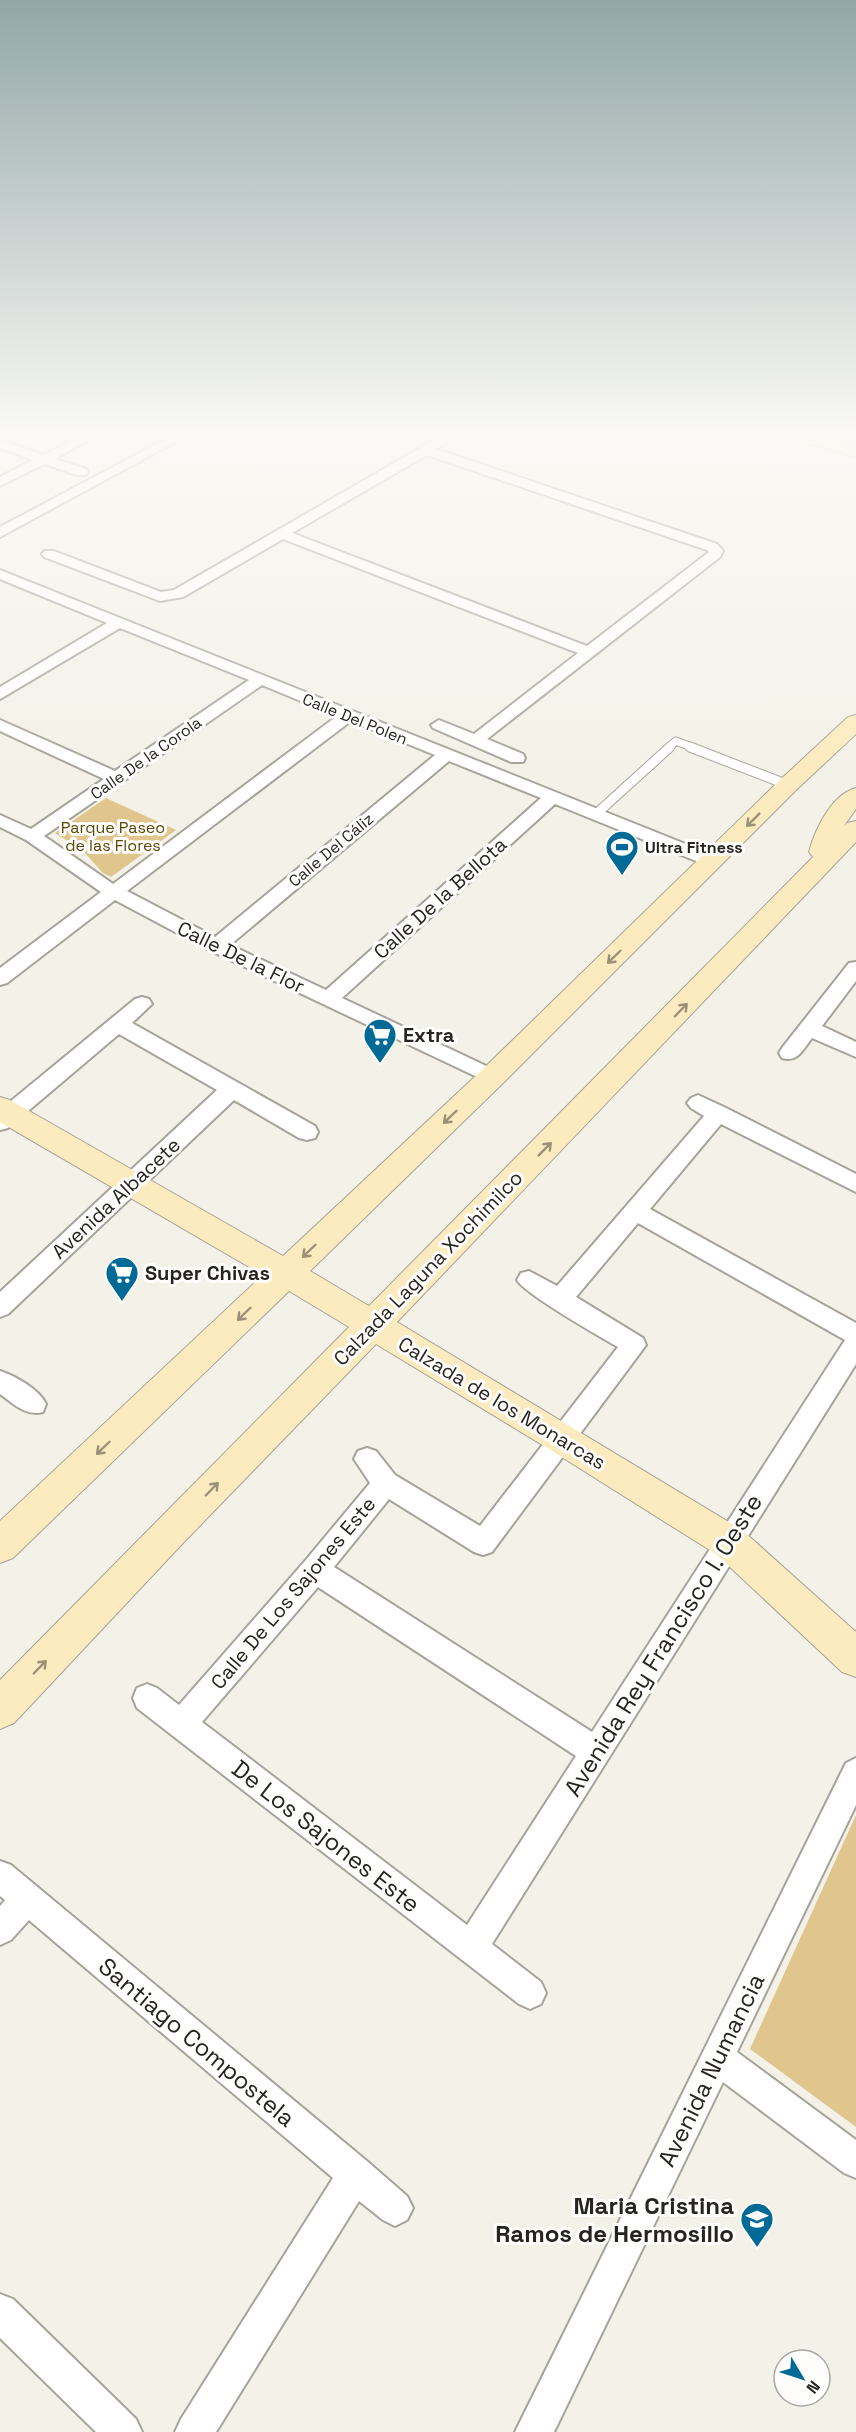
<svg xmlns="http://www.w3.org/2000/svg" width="856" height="2432" font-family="'Space Grotesk',sans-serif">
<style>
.green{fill:#e0c68c}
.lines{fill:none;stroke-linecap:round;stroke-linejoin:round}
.lane-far1-casing{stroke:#a6a39a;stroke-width:9}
.lane-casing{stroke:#a6a39a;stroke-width:11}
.street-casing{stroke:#a6a39a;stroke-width:4}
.secondary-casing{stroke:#a6a39a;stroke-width:2}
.lane-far1{stroke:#fff;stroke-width:7}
.lane{stroke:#fff;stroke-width:9}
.street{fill:#fff;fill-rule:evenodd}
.secondary{fill:#fbebbe;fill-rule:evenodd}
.oneway{stroke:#9b9177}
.labels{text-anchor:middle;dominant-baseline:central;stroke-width:6;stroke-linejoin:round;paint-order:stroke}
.far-street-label{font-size:16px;fill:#252420;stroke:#fffefc}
.far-park-label{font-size:16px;fill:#5c4607;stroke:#fffefc}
.far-poi-label{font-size:16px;font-weight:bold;fill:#252420;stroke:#fffefc;text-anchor:start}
.street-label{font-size:20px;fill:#252420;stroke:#fffefc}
.poi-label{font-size:20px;font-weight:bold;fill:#252420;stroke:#fffefc;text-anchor:start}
.near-street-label{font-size:24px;fill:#252420;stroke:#fffefc}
.near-poi-label{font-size:24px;font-weight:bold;fill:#252420;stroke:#fffefc;text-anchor:end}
</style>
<rect width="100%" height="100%" fill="#f4f1e8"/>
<path class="green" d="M106,798L176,830L111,877L103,873L83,851L55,833Z
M856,1815V2127L750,2049Z"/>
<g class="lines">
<defs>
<path id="lane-far1" d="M668,748L676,741L694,748"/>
<path id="lane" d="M690,747L788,785
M595,815L670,747"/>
<path id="street" d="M86,433H101L55,459L86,469L88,472L86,475H76L45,464L0,486V477L33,460L0,448V440L43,455Z
M177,433H192L0,537V527Z
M446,433H461L436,449L717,544L723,551L720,557L487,739L523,754L525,758L523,762H511L433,728L431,725L439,720L474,734L578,653L283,539L183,597L160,601L44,557L42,554L44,551H54L161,592L174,590ZM427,455L707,550L709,552L587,646L292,533Z
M0,570L718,857L721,861L718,865H706L555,804L342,998L499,1072L502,1077L499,1082L492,1084L209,950L115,900L7,983L0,985V968L101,892L26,840L0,827V815L31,829L104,779L0,731V720L115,771L249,680L120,628L0,699V687L107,623L0,579ZM262,685L337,716L113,884L44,836ZM351,721L435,755L215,937L127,891ZM449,761L541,798L326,990L230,945Z
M856,962V981L822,1026L856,1042V1057L812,1038C803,1049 798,1063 782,1058L779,1053L782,1048L849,963Z
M142,997L149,999L152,1004L132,1023L315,1126L318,1132L315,1138L307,1140L299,1138L234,1100L8,1314L0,1317V1292L217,1090L119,1034L8,1128L0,1130V1110L135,999Z
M698,1095L726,1108L856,1174V1192L721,1124L650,1209L856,1323V1364L492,1944L541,1982L546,1993L541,2004L530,2009L519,2004L137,1708L133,1698L137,1688L147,1684L157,1688L179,1705L305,1561L370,1483L354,1459L358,1451L367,1448L376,1451L395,1475L480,1526L618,1347C599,1336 525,1294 517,1280L521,1273L529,1271L557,1286L704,1116L691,1108L687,1103L691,1098ZM638,1223L845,1340L592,1732L334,1567L389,1499L474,1552L483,1555L492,1552L646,1345L643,1338L576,1297ZM318,1587L576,1756L467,1925L202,1722Z
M0,1371C15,1376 39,1389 46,1404L43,1412C26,1417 13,1403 0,1394Z
M856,1758V1805L737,2052L856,2140V2178L844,2173L723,2082L554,2432H515L846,1763Z
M0,1861L11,1865L368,2162L407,2196L413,2208L407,2220L395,2226L383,2220L359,2201L216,2432H175L181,2419L333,2178L29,1920L11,1940L0,1945V1906L5,1900L0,1896Z
M0,2294L13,2299L136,2419L142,2432H96L0,2338Z"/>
<path id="secondary" d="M780,433H808L856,446V457L783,437Z
M856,715V734L796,790L502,1084L310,1271L369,1306L813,857L809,852C815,829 832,794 856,788V809L843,827L847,823L856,821V842L397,1322L742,1530L856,1632V1677L842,1672L716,1554L549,1449L376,1344L184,1542L14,1723L0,1729V1680L349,1327L289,1291L13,1558L0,1563V1521L263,1275L0,1122V1097L10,1100L283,1256L482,1070L780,780L848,717Z"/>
</defs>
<use href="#lane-far1" class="lane-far1-casing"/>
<use href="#lane" class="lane-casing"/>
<use href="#street" class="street-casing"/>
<use href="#secondary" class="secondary-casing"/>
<use href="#lane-far1" class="lane-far1"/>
<use href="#lane" class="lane"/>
<use href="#street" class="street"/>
<use href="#secondary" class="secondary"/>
</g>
<defs><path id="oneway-shaft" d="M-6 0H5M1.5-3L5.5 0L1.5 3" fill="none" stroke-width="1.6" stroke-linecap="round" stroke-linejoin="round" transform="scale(1.5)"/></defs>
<g class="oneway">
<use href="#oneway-shaft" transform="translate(753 820) rotate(135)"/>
<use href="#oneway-shaft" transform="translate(614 957) rotate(136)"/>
<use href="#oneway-shaft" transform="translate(681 1010) rotate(-46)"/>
<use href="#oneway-shaft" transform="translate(450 1117) rotate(136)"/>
<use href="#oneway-shaft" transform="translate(545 1149) rotate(-45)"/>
<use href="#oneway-shaft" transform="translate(309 1251) rotate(136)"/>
<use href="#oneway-shaft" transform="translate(244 1314) rotate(136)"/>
<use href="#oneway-shaft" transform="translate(103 1448) rotate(136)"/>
<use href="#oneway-shaft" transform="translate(212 1489) rotate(-46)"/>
<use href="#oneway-shaft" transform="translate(40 1667) rotate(-46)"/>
</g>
<linearGradient id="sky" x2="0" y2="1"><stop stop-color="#93a7a8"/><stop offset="0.56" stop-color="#faf9f5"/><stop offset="1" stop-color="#faf9f5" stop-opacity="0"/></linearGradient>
<rect width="856" height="773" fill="url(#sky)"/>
<defs>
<symbol id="stadium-pin" viewBox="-11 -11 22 30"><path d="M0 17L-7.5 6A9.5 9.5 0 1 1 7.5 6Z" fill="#006a97" stroke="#fffefc"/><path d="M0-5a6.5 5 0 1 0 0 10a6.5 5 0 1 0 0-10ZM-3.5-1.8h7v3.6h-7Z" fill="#fff"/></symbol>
<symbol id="supermarket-pin" viewBox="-11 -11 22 30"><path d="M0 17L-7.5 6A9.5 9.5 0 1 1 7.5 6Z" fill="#006a97" stroke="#fffefc"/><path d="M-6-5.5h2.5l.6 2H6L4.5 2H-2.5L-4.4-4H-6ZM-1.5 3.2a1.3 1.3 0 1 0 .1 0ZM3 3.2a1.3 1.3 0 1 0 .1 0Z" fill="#fff"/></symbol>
<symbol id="school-pin" viewBox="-11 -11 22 30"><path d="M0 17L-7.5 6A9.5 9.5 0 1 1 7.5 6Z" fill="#006a97" stroke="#fffefc"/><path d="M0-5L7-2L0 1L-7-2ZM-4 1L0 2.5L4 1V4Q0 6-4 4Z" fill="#fff"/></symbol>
</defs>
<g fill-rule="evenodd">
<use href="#stadium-pin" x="603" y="828" width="38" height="52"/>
<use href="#supermarket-pin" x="361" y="1016" width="38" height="52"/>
<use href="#supermarket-pin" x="103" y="1254" width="38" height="52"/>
<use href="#school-pin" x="738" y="2200" width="38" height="52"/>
</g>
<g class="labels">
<g class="far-street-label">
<text transform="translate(355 719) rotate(22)">Calle Del Polen</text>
<text transform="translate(146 758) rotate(-35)">Calle De la Corola</text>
<text transform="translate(331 850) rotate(-40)">Calle Del Cáliz</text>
</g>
<g class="far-park-label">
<text x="113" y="827">Parque Paseo<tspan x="113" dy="18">de las Flores</tspan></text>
</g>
<g class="far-poi-label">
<text x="645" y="847">Ultra Fitness</text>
</g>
<g class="street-label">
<text transform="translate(440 898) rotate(-42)">Calle De la Bellota</text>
<text transform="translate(241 957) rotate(26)">Calle De la Flor</text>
<text transform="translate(116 1198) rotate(-43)">Avenida Albacete</text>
<text transform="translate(428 1268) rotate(-46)">Calzada Laguna Xochimilco</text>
<text transform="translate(502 1403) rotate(31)">Calzada de los Monarcas</text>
<text transform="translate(293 1593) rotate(-50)">Calle De Los Sajones Este</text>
</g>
<g class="poi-label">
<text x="403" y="1035">Extra</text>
<text x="145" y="1273">Super Chivas</text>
</g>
<g class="near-street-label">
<text transform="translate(663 1645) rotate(-58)">Avenida Rey Francisco I. Oeste</text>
<text transform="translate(326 1836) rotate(38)">De Los Sajones Este</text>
<text transform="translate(197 2042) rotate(40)">Santiago Compostela</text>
<text transform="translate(711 2070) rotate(-64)">Avenida Numancia</text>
</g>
<g class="near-poi-label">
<text x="734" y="2205">Maria Cristina<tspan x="734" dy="28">Ramos de Hermosillo</tspan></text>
</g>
</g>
<g transform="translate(802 2378) rotate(129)"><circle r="28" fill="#fffefc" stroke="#a8a7a4" stroke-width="1.5"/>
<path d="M0-4.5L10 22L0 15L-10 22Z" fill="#006a97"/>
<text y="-9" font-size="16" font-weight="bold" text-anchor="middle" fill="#252420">N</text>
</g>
</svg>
